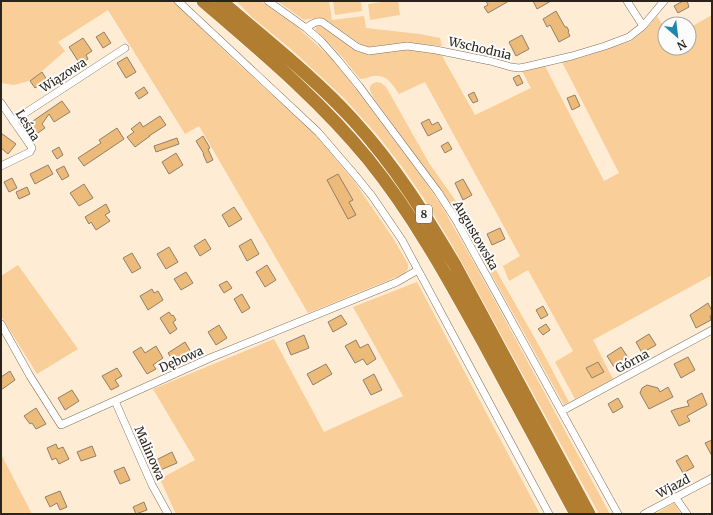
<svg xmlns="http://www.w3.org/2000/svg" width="713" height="515" font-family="Merriweather,serif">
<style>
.green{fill:#f9ce98}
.building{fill:#ecba79;stroke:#91806b}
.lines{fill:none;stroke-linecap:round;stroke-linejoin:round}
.street-casing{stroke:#83725d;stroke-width:8}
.highway-casing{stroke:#fff;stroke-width:14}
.street{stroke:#fff;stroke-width:7}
.highway{stroke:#b17d30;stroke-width:13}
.labels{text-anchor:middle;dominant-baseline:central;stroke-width:4;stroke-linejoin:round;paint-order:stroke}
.shield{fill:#fcfcfc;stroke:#6a655f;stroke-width:1}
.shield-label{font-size:11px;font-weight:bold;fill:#2b241c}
.street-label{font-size:12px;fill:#2b241c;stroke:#fcfcfc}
</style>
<rect width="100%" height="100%" fill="#ffecd4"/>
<path class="green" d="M1,1H173L235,61L311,130L354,181L393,238L408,264V269L404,274L308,313L199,126L185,134L108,10L58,42L65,51L32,80L14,85L1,83Z
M236,1H261L296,26L331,58L343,72L420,175L441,205L477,268L610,514H599L452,245L423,197L403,168L379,137L344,98L292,50L253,18Z
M277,1H329L332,20L364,16L366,28L420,34L440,38L442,46L407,43L368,47L362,45L326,20C318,18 313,18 304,20Z
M333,1H361L362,11L335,15Z
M389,1H398L400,15L370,20L368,4Z
M712,15V275L593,340L613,379L575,399L555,362L573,351L528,270L509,281L503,266L520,256L425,82L399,94C392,84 387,74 373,76C368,77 365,79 360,79L343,58L328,42L316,31L315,29L317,26H321L356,51C372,57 390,49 406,50C418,50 430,52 441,54L475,115L531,88L522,71L545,66L604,181L619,173L562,62L580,58L631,41L645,30L657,16L665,30V48H689V28Z
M377,82L381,83L386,87L429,163L460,207L541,349L569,402L564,405L468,232L444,194L375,100C371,93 365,85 377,82Z
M18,265L78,349L37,374L1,316V276Z
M417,282L540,514H176L160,479L195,460L153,389L274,339L324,432L403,396L353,307Z
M1,454L32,514H1Z
M674,503L681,514H655Z"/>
<path class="building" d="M486,1H509L488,13L484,7L488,5Z
M533,1H551L537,9Z
M683,1H686L688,3V4L689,7L678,13L674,6Z
M556,11L565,27H567L569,31L568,32L570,36L559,42L550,25L547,27L543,19Z
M104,32L111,43L103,48L96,37Z
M522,35L529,49L516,56L509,42Z
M83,38L92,51L86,55L88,59L80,64L69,47Z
M127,57L136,72L126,78L117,63Z
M42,72L47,80L35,88L30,81Z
M519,75L523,83L517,86L513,78Z
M144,87L148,93L139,99L135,93Z
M474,92L478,101L473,103L468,95Z
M575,95L580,106L572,110L567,98Z
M62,101L70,112L54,122L49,114L42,124L45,128L35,135L31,130L33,128L30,123Z
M160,116L166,125L149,136H150L135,147L127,137L134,132L131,129L140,122L143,127Z
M429,119L432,125L438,122L442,129L428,136L421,123Z
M117,128L124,139L84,166L78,158L101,143L99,140Z
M1,133L16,144L8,154L1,148Z
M203,136L210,148L208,149L213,160L207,163L203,154H204L196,141Z
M177,138L179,144L156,152L154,146Z
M448,142L452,149L445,153L441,146Z
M59,147L63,155L57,159L52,151Z
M176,153L183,165L169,174L162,162Z
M48,165L53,174L35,184L30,174Z
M64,166L69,176L62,180L56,170Z
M338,174L353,200L349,202L356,215L348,219L327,180Z
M12,178L17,188L9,192L4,182Z
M463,179L472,195L463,200L455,183Z
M84,184L93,198L79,206L70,193Z
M27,187L30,194L19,199L16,192Z
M106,204L110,212L105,215L110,221L96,230L91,222L89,224L85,217Z
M234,207L242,219L229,227L222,215Z
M500,228L505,239L492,245L487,234Z
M205,239L211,249L200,256L194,246Z
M251,239L259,254L247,261L239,246Z
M169,247L178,262L166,269L157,254Z
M132,253L141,268L132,273L123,258Z
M267,265L276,280L265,287L256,272Z
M186,272L193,283L181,290L174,279Z
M227,281L232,288L224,293L219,285Z
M152,289L154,293L158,291L163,300L148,310L140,296Z
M242,294L250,308L242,313L234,299Z
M708,303L712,311V315L710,316L711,320L696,328L690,315Z
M543,306L548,315L541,319L536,310Z
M169,312L172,316L173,315L176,320L173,322L177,329L170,334L160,318Z
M341,315L347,324L333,332L328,322Z
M546,324L550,330L543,335L538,329Z
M219,325L227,338L216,345L208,332Z
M649,334L656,345L642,353L636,342Z
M304,335L309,348L291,355L286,343Z
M356,340L360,348L368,344L376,359L367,365L363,359L355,363L345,346Z
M185,342L191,352L174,363L168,353Z
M156,346L163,358L153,365L156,369L147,374L133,352L141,347L145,353Z
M621,347L629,359L614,367L607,356Z
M688,357L695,370L681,378L674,364Z
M598,362L604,372L592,378L586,368Z
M326,364L332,374L313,385L307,374Z
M117,368L122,376L115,380L119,386L111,390L102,376Z
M10,371L15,380L1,390V377Z
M374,374L382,390L371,395L363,380Z
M647,385L658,388L660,392L668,387L673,397L649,409L640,393L642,388Z
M72,390L79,401L65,410L58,398Z
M702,393L707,405L687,416L690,421L679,426L671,411L676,409L689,406L687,401Z
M618,398L623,407L613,413L608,404Z
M36,408L46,424L36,429L32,423L30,424L24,416Z
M712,440V456L705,443Z
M56,444L58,449L63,447L69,459L59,464L56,458L52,460L47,448Z
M92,446L96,456L81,461L77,452Z
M172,452L177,463L158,471L154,461Z
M687,455L694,467L683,473L676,461Z
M124,467L130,480L120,484L114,471Z
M60,491L67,507L60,510L57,503L50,507L45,497Z
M144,502L147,510L136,514L133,507Z"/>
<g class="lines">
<defs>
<path id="street" d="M178,1L318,132L355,175L372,196L402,240L549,514
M268,1L306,28L321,41L337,59L359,86L438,192L456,220L473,251L618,514
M627,1L643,26
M306,28C312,24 315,21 322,22L357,47L369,51L407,46L436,50L490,61L511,67L519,68L525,67L572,56L605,46L629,37L643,26L664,1
M1,103L32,148L30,152L1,166
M13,121L125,48
M1,324L30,376L61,425L210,358L397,282L418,270
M115,401L152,485L168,514
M562,411L712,330
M675,497L687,514
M644,514L712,478"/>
<path id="highway" d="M203,1C261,51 320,100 368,159C415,217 450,282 486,347C516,403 546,458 576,514
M221,1C266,40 314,77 354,121C395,166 424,213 455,265L589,514"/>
</defs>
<use href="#street" class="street-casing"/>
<use href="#highway" class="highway-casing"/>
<use href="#street" class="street"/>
<use href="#highway" class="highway"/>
</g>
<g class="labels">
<rect class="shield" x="416" y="205" width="16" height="18" rx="3"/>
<g class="shield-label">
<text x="424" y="214">8</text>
</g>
<g class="street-label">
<text transform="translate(480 48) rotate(13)">Wschodnia</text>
<text transform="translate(63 75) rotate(-33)">Wiązowa</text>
<text transform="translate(28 125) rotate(58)">Leśna</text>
<text transform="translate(476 235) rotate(60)">Augustowska</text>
<text transform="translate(181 359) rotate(-24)">Dębowa</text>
<text transform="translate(632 361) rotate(-28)">Górna</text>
<text transform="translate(150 453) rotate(66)">Malinowa</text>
<text transform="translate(673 486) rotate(-28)">Wjazd</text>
</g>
</g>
<rect width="713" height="515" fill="none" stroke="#2b241c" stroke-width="4"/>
<g transform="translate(677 36) rotate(152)"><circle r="19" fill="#fcfcfc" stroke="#a8a6a2"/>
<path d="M0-3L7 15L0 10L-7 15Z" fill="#2185af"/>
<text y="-6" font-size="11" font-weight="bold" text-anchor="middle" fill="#2b241c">N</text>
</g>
</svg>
